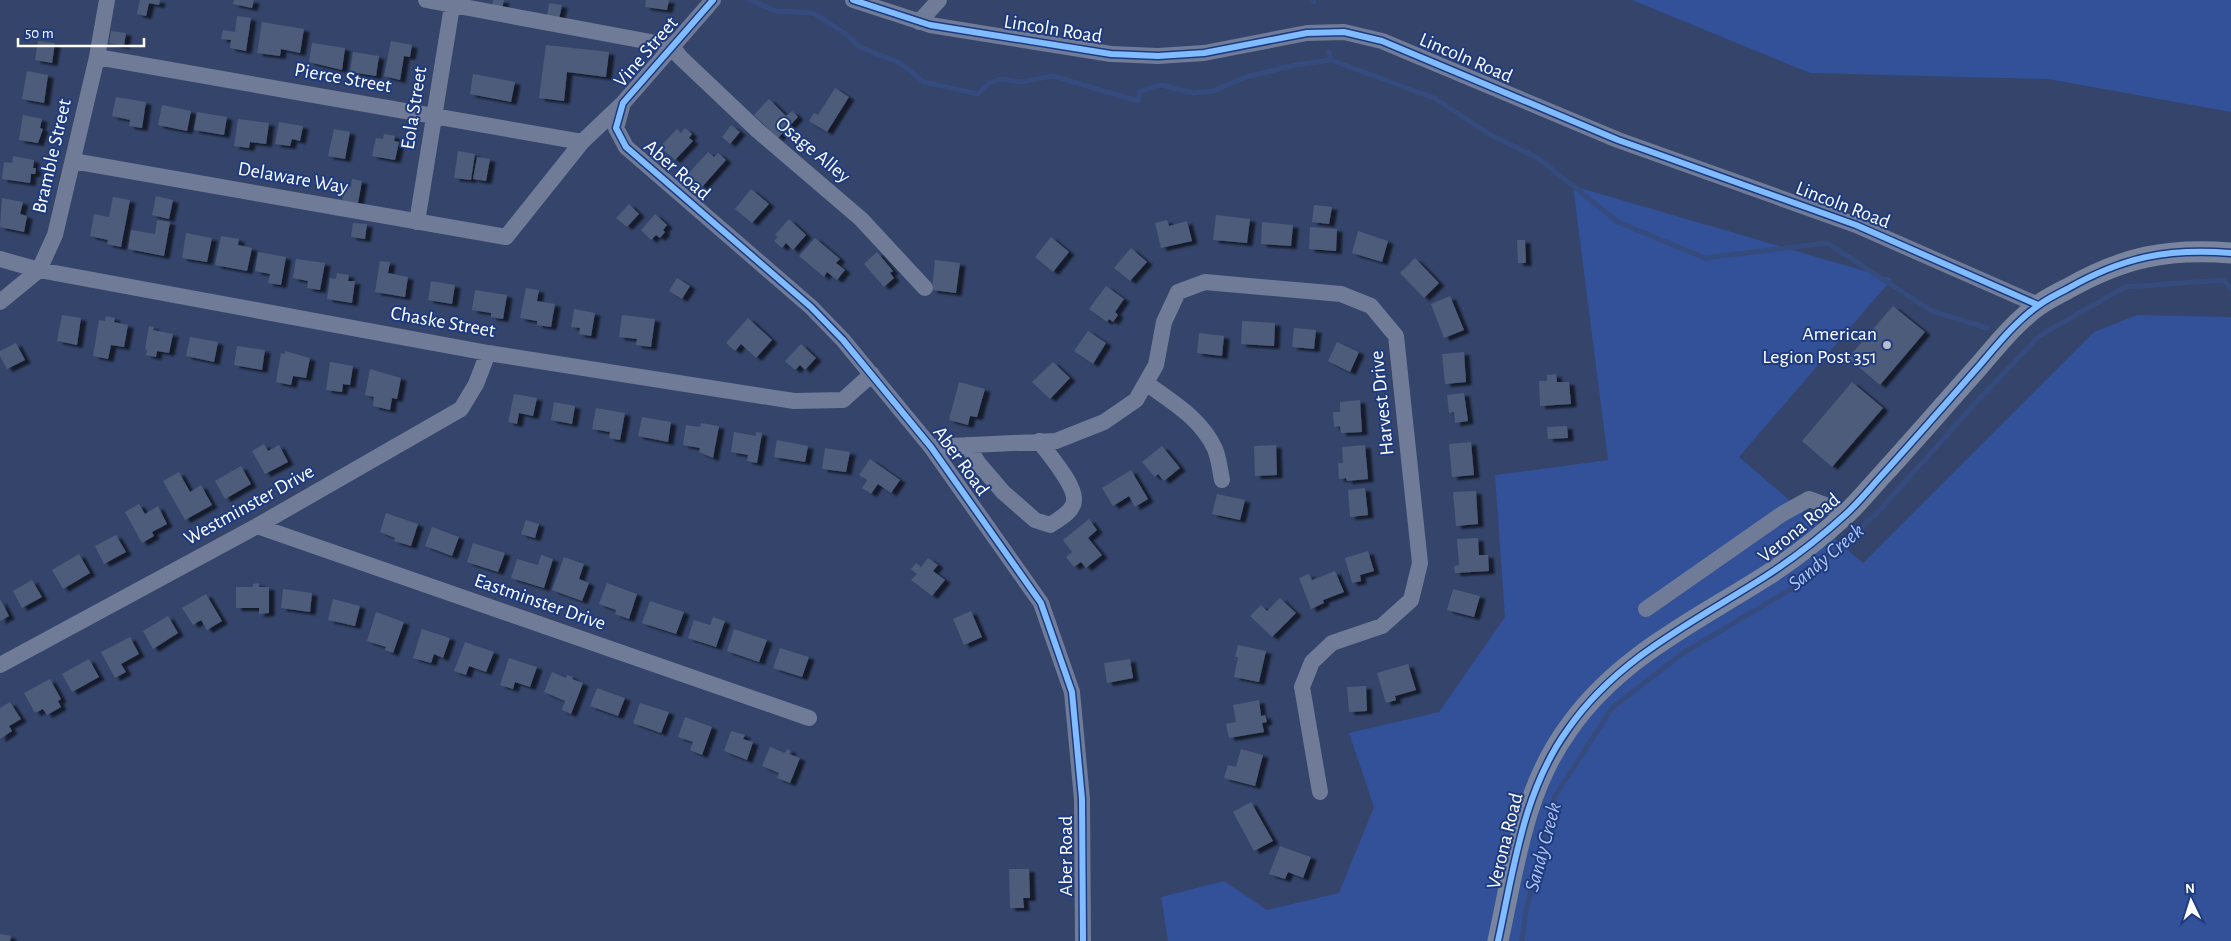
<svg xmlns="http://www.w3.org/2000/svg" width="2231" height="941" font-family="'Alegreya Sans',sans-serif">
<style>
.green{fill:#325198}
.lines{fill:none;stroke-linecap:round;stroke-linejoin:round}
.stream{stroke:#364b7d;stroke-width:5}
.building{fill:#4e5c7a;filter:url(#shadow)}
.minor{stroke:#707b98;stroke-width:16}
.major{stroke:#79849e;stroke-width:21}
.cycleway-casing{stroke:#1e3b80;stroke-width:9}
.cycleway{stroke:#80bcff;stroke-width:6}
.poi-dot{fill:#b8becb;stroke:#1e3b80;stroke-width:2}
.labels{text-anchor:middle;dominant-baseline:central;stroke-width:4;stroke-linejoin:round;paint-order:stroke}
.street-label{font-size:20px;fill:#fff;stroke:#1e3b80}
.poi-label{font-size:20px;fill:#fff;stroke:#1e3b80;text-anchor:end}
.water-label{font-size:21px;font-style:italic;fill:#afc3f0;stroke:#1e3b80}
</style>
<defs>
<filter id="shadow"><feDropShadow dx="5.5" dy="3" stdDeviation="1" flood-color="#0009"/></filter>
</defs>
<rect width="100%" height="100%" fill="#34446a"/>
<path class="green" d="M1632,0H2231V112L2048,79L1810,73Z
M1573,186L1892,279L1739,457L1863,563L2094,332L2137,315L2231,317V941H1168L1161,897L1224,881L1267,910L1339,893L1374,807L1349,733L1439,712L1505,617L1495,475L1608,460Z"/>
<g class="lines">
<path class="stream" d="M750,0L776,11L813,13L846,34L860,47L900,63L924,82L978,94L989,83L1001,79L1021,82L1053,76L1138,101L1140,91L1162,85L1193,93L1213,91L1246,77L1295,65L1331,60
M1313,0L1314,2
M1329,52L1331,60L1434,98L1491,135L1538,158L1618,222L1705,258L1827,243L1932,311L1987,328
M1522,941L1526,911L1555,796L1612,708L1683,653L1798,585L1878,512L1970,409L2039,336L2125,287L2224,280L2231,289"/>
</g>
<path class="building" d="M140,0H160L159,5L149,3L146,16L137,14Z
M234,0H254L252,8L233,4Z
M493,0H504L502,9L492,7Z
M646,0H669L667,10L645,7Z
M549,3L562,5L559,19L547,17Z
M237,16L251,18L246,51L230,48L231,40L221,39L223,30L235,32Z
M262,22L304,29L300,53L281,49L280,56L257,53Z
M111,31L126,33L124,46L109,43Z
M38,41L55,43L52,63L35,60Z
M391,41L412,45L410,57L404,56L400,80L384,76Z
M312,43L345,48L342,70L309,62Z
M546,45L609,52L606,77L567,72L564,101L539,98Z
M353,52L379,56L376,76L350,72Z
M27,71L48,75L44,103L22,99Z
M473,74L515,82L511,102L470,94Z
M835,88L849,97L827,132L809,121L814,113L818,115Z
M116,97L146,102L142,128L129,126L130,120L112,116Z
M769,99L786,116L792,111L798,117L778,138L754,115Z
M162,105L191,111L187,131L158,125Z
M197,112L227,117L224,135L194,130Z
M23,115L42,119L40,128L43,129L38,143L19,140Z
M238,119L269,123L266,144L250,142L249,148L234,146Z
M279,122L303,126L300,141L292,139L290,146L275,144Z
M731,125L740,132L730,144L722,137Z
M685,128L692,134L689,138L693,141L675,160L660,147L677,129L681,133Z
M334,129L350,132L345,159L328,156Z
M384,134L395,136L394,141L399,142L395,160L372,156L376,138L383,139Z
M458,151L475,154L471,180L454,178Z
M708,152L714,157L718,153L726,160L702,187L688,174Z
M13,156L34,160L33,168H36L35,174H31L30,183L2,179L4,162L12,163Z
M477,157L490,159L486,181L473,179Z
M352,179L362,181L358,203L342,201L344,186L351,187Z
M751,189L769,204L752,223L735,209Z
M156,196L173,200L169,219L152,215Z
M113,197L130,200L121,247L107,244L108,240L90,236L94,214L109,217Z
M2,198L23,202L20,214L27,216L24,232L0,227Z
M629,204L639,214L627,227L616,218Z
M1314,205L1332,207L1329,224L1312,222Z
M655,214L667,225L663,230L665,232L660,238L656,235L651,240L641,230Z
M1216,215L1250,219L1247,243L1213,240Z
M789,219L806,235L793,250L786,243L782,248L774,241L778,237L775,235Z
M157,220L170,222L164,256L128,249L131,230L155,234Z
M1167,220L1169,226L1187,221L1192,241L1161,248L1155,223Z
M1262,222L1293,225L1291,246L1261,244Z
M353,223L367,224L365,239L351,237Z
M1310,227L1337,229L1336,251L1309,249Z
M1358,231L1388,241L1382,262L1352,253Z
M186,233L212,238L207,262L182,258Z
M221,236L239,239L238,245L252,248L247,271L215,265Z
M1051,237L1069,252L1053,272L1035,257Z
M815,238L840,259L836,263L845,270L837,280L827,272L824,277L799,256Z
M1517,240H1525L1526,263H1518Z
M1131,248L1147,262L1130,281L1114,268Z
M258,252L286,257L281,285L268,283L270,274L255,271Z
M877,252L893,271L890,273L894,278L884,287L864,264Z
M1415,258L1439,283L1424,298L1400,273Z
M296,259L325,263L320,290L307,288L308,281L293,278Z
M935,260L960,263L956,293L932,290Z
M380,261L390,262L388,273L408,277L405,297L375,292Z
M337,273L349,275L348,281H355L352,303L327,299L330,278L336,279Z
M677,278L690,286L682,299L669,291Z
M431,281L455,285L452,304L428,300Z
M1106,286L1124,299L1115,312L1118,315L1113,322L1109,319L1107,322L1089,309Z
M526,288L539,290L537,301L555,304L551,327L537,325V321L520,318Z
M475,290L507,295L503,319L491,317V313L472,310Z
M1450,296L1464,330L1444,338L1431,304Z
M1893,306L1925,332L1880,385L1848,358Z
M574,309L595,313L591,336L579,334L580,328L571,327Z
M62,315L81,318L77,345L57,341Z
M622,315L655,319L651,347L636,345L637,339L619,337Z
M106,316L115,318L114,322L128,325L124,347L111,345L108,359L93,356L99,320L105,321Z
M748,318L772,340L756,358L741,344L735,351L726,343Z
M1242,321L1275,323L1274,346L1241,344Z
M149,326L154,327L153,330L173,334L169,353L157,351L156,357L146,355L147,350L145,349Z
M1294,328L1316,330L1314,349L1292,347Z
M1088,331L1106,343L1093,364L1074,351Z
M1199,333L1224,336L1222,356L1197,353Z
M190,337L218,342L214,362L186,356Z
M1337,342L1359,352L1350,372L1328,361Z
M16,343L25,360L7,369L0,356V351Z
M801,344L816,358L805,370L800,365L795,370L785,361Z
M237,346L265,350L262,370L234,365Z
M285,351L310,358L306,378L293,376L291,385L276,382L281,353L285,354Z
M1464,352L1466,382L1445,384L1442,354Z
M330,362L353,366L350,385L343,384L342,392L326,390Z
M1053,362L1070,378L1050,399L1032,382Z
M370,369L401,378L397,399L392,398L390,410L373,406L374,397L365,395Z
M1556,374L1557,382H1569L1571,404L1540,406L1539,381H1547V375Z
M959,382L985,389L977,417L970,416L968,425L949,420Z
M1852,382L1883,408L1832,467L1802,441Z
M1464,393L1468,421L1455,423L1454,412L1449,413L1447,395Z
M514,394L537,398L533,416L519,413L517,424L508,422Z
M1360,400L1362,432L1341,433L1340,426L1334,427L1333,412H1340V402Z
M554,402L575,406L572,424L551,420Z
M596,408L625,413L620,440L609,438L610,432L592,429Z
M642,417L671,422L668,442L638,436Z
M701,423L719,426L713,458L699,452L700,448L683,445L686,425L700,427Z
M1567,426L1568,438L1548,439L1547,427Z
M734,432L756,436V432L762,433L757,463L747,461L748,455L731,452Z
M777,440L808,446L805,462L774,457Z
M1471,442L1474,475L1452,477L1449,444Z
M264,444L268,451L279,445L288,462L265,474L252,451Z
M1276,445L1277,475L1255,476L1254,446Z
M1365,445L1368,479L1347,481L1346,478L1339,479L1338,463H1343L1342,447Z
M1162,446L1180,468L1164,481L1158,474L1155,477L1142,462Z
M825,448L850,452L846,472L822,469Z
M870,459L900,480L891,493L878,484L871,494L862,488L867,480L859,475Z
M241,466L251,484L225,499L215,481Z
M1131,470L1148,499L1135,507L1129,496L1113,506L1102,488Z
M179,472L190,492L201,485L212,505L185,520L163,481Z
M1365,488L1368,515L1350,517L1348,490Z
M1476,491L1478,524L1456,526L1453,492Z
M1217,494L1245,500L1240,520L1212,514Z
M139,504L145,514L158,506L167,524L152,532L154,536L142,543L125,512Z
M386,513L418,524L411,546L394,541L395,538L380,532Z
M1089,519L1097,530L1088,538L1102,555L1086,568L1081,562L1074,567L1066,557L1072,552L1063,540Z
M526,520L539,524L535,538L521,534Z
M432,527L459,537L452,556L425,546Z
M116,535L126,552L104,564L95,546Z
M1478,538L1479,555H1488L1489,571L1455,573L1454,566L1459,565L1457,539Z
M473,543L505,553L498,572L467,562Z
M1368,551L1374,571L1360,575L1361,581L1352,583L1345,558Z
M79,554L90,573L63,589L52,570Z
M541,555L553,559L544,588L511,578L517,559L538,565Z
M564,557L584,564L579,579L589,583L582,601L552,590Z
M928,558L938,565L933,571L945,580L932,596L911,580L917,574L911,569L916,563L921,567Z
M1335,571L1344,592L1323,600L1324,603L1311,609L1299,578L1309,574L1312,580Z
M32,580L42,597L22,608L13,591Z
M259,583V587H269V613L259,614V608H236V587H253V584Z
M607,583L637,594L629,619L615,614L616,610L599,604Z
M283,589L312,593L310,612L281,608Z
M1453,589L1480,596L1474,617L1447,610Z
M206,594L222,621L207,630L201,620L193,625L182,608Z
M1280,598L1296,613L1272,637L1250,616L1261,605L1267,611Z
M0,599L9,616L0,621Z
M333,599L360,606L355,626L328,620Z
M650,601L684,612L676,634L642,623Z
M971,611L982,637L964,645L953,619Z
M376,612L404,622L393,653L385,650L386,647L367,641Z
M168,616L178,633L153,649L143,631Z
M713,617L725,621L716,647L688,638L694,620L710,625Z
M422,629L450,638L443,658L434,654L431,663L413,658Z
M734,629L767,640L759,662L727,651Z
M130,637L139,654L121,664L126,672L115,678L101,652Z
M465,642L494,652L486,672L469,666L466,675L454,671Z
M1238,645L1266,651L1259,682L1234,677L1238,657H1235Z
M780,648L809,657L802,677L773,668Z
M509,658L537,667L530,687L515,682L513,689L500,685Z
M89,659L99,677L72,692L62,674Z
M1130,659L1133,678L1107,683L1104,663Z
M1408,664L1416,690L1395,696L1396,700L1386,703L1377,673Z
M552,672L566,678L567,675L573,677L572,679L583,683L571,714L562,710L565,701L544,692Z
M50,679L61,699L58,701L61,707L47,715L43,709L35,713L24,693Z
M1366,686L1367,711L1349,712L1347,687Z
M597,688L625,698L618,716L590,706Z
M1259,700L1261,716L1265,715L1267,722L1262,723L1264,732L1229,738L1226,724L1236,722L1233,705Z
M10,702L21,719L9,726L12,731L0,739V708Z
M640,703L669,712L661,733L633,723Z
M685,717L712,727L702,755L690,750L693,742L678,737Z
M731,731L745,735L743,739L753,742L747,760L724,751Z
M770,747L785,753L787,749L791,751L789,754L800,758L790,783L777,778L779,773L762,766Z
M1241,749L1263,755L1255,786L1224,778L1228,765L1236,767Z
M1251,802L1273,841L1254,851L1233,812Z
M1280,846L1311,857L1303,878L1288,872L1285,879L1269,874Z
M1009,869H1029L1030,898H1023L1024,908H1010Z
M0,934L11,936L10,941H0Z"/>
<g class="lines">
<path class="minor" d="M426,0L672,46L680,57L757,130L861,219L925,288
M853,0L930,25L1111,54L1158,56L1204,53L1307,33L1344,32L1382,41L1618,140L1856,225L2038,305
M919,22L939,0
M97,57L582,142
M623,103L616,128L626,147L811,307L843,340L931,447L1041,603L1072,692L1082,799L1083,941
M73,161L506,237L582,142L623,103L713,0
M417,222L453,0
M0,259L39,270L488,353L794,401L843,400L872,374
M0,302L39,270L55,235L97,57L107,0
M1146,383C1172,402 1201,418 1215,449C1219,459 1220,470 1222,480
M967,445L979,464L1003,492L1035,520L1050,525C1059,519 1073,512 1074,501C1076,485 1049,455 1039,441
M931,447L1056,441L1104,422L1136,400L1156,365L1164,322L1178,292L1205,282L1341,294L1371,306L1396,336L1420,563L1411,600L1382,626L1332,643L1312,662L1302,687L1320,792
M257,526L809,718
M1646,609L1782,514L1809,499L1847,513
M0,665L257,526L461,409L476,384L488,353"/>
<path class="major" d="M1498,941C1514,868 1523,791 1568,729C1618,657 1694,622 1766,576C1794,558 1822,536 1846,514C1859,502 1871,487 1883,474C1915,439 1947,402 1979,366C1997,345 2016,321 2039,305C2047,299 2057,294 2067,289C2123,257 2167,248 2231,253"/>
<defs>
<path id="cycleway" d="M713,0L623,103L616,128L626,147L811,307L843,340L931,447L1041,603L1072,692L1082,799L1083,941
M853,0L930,25L1111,54L1158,56L1204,53L1307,33L1344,32L1382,41L1618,140L1856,225L2038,305
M1498,941C1514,868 1523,791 1568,729C1618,657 1694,622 1766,576C1794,558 1822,536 1846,514C1859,502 1871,487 1883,474C1915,439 1947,402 1979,366C1997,345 2016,321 2039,305C2047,299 2057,294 2067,289C2123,257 2167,248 2231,253"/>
</defs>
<use href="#cycleway" class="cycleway-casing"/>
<use href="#cycleway" class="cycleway"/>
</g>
<circle class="poi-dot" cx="1887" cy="345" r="5"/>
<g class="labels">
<g class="street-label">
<text transform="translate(1053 29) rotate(9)">Lincoln Road</text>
<text transform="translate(646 52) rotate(-49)">Vine Street</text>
<text transform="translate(1466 58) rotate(23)">Lincoln Road</text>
<text transform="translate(343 78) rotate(10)">Pierce Street</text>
<text transform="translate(414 108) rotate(-81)">Eola Street</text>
<text transform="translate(813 150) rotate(40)">Osage Alley</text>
<text transform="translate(52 156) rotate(-77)">Bramble Street</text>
<text transform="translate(677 170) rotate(41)">Aber Road</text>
<text transform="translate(293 178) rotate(10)">Delaware Way</text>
<text transform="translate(1843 205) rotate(21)">Lincoln Road</text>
<text transform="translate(443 322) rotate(10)">Chaske Street</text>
<text transform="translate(1382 403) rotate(-96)">Harvest Drive</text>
<text transform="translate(961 461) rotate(54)">Aber Road</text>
<text transform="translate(249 505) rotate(-29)">Westminster Drive</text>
<text transform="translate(1799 528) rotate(-39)">Verona Road</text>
<text transform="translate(540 602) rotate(19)">Eastminster Drive</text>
<text transform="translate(1505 841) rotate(-76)">Verona Road</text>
<text transform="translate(1066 856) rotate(-90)">Aber Road</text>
</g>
<g class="poi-label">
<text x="1877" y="334">American<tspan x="1877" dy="23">Legion Post 351</tspan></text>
</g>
<g class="water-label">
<text transform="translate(1826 557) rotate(-40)">Sandy Creek</text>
<text transform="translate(1543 847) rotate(-75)">Sandy Creek</text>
</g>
</g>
<g transform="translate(2191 901) rotate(356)" stroke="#1e3b80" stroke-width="4" paint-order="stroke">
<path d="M0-4L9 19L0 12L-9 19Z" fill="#ffffff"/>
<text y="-8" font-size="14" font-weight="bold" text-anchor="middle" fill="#ffffff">N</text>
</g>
<path d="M18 38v8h126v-8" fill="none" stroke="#ffffff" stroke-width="2.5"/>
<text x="25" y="38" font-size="15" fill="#ffffff" stroke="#1e3b80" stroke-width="4" paint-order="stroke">50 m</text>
</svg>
